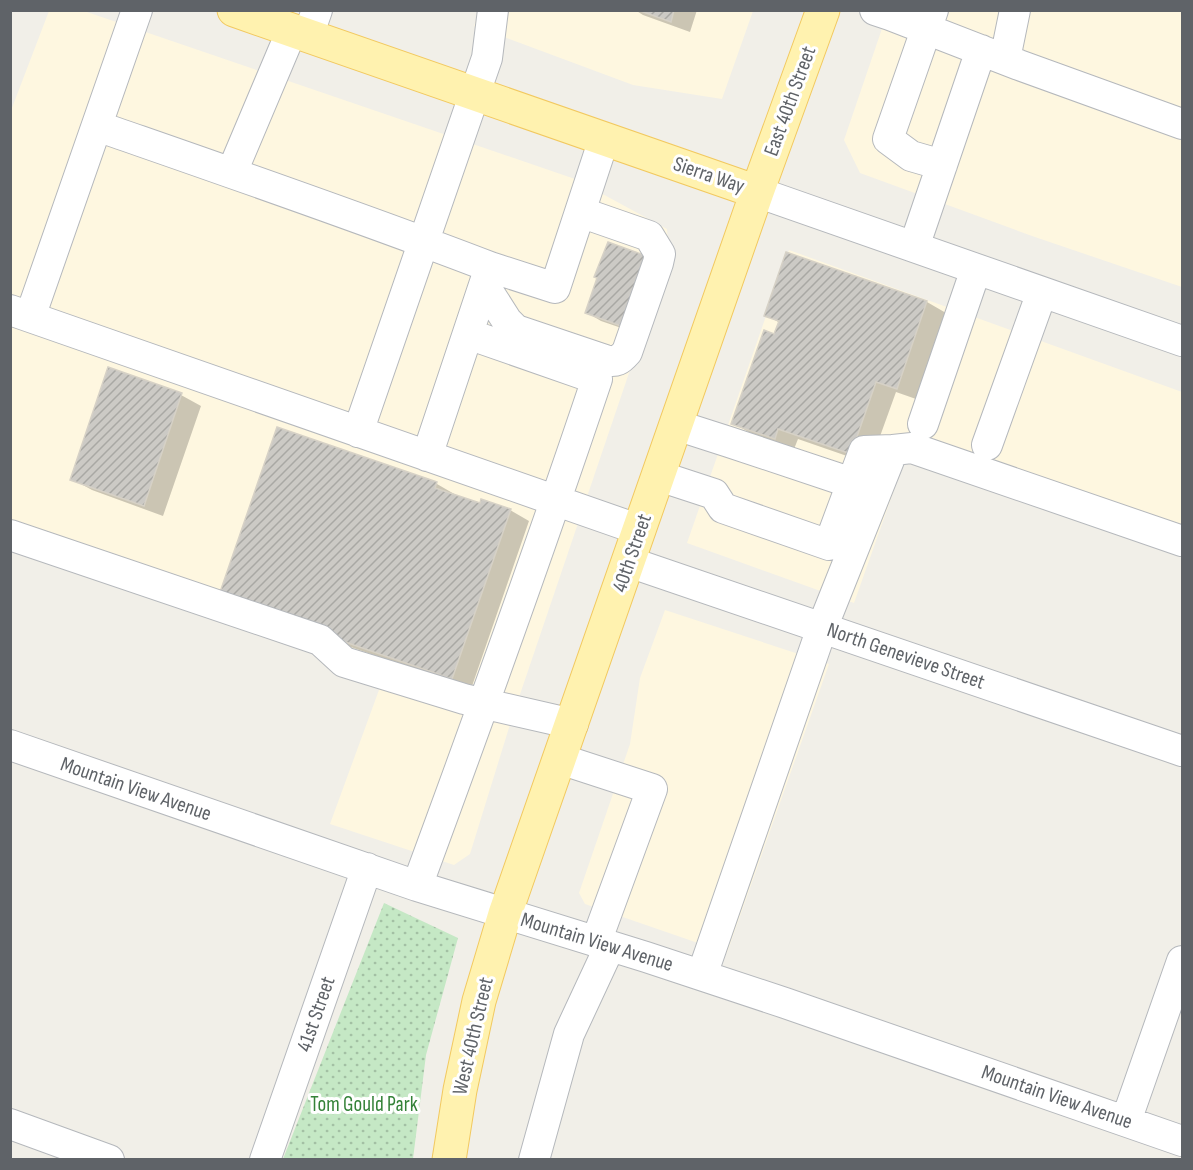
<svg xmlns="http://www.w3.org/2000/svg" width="1193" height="1170" font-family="'Sofia Sans Condensed',sans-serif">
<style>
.commercial{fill:#fef7e0}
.park{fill:url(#park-dots)}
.shadow{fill:#0003}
.building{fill:url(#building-hatch);stroke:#d6d1c6;stroke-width:1.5}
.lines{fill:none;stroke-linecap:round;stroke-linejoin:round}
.minor-casing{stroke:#b5b8bc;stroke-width:32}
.major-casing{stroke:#f2c960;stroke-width:35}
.minor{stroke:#fff;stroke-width:30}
.major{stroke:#fff2af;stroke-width:33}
.labels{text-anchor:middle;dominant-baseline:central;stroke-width:6;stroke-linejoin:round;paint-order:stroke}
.street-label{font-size:21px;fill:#5f6368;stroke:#fff}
.park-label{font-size:21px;fill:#348238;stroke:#fff}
</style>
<defs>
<pattern id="park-dots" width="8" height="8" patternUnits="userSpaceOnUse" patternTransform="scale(1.5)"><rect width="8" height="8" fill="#c5e8c5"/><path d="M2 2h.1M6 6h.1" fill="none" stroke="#a3c0a4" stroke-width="1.8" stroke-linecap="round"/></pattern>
<pattern id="building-hatch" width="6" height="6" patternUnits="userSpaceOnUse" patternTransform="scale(1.5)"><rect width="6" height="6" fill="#cccac5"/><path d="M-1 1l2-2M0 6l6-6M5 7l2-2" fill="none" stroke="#a9a8a4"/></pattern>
</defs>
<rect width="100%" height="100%" fill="#f1efe8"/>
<path class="commercial" d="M49,11H84L575,179L667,229L669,255L512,718L470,854L454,865L330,824L383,679L11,545L10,113Z
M479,11H753L722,99L633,85L474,26Z
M888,11H1182V287L1032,236L860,173L844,140Z
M789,250L1182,392V554L904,462L854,603L687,543Z
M665,610L829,664L727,953L585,904L579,893L630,744L640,678Z"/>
<path class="park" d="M384,903L458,938L426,1055L413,1159H283Z"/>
<path class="shadow" d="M635,10H697L690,32L643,15Z
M598,278L639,334L601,321L586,312Z
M927,302L946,313L916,399L896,392L870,464L798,439L794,449L752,434L733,423L780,323L766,315Z
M181,395L201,406L163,516L92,490L72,479Z
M278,429L437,484L456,495L455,496L481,505L510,510L529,521L471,689L239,608Z"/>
<path class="building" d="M638,10H674L671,22Z
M608,242L652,258L624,327L585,313L597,278L594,277Z
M786,252L927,301L897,389L876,382L851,454L778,429L775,439L731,424L764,330L774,334L779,321L764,316Z
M108,367L182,393L144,506L70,480Z
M277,427L437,482L435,488L480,503L481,499L511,509L452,679L218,598Z"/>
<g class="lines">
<defs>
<path id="minor" d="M875,10L890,15L1019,65L1182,124
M933,10L888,139L911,156L942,165
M308,36L317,10
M1005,59L1015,10
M97,126C229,172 360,217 490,267L427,456
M232,172L292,30
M757,192L1182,341
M914,247L981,50
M490,267L555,288L604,139
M484,285L507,321L516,330L605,360C616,363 620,360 627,352L658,263L660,254L649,236L580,212
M10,310L640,530
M30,317L137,10
M923,424L976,269
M358,432L487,58L493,10
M987,445L1042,292
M659,476L714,494L723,508L829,545L852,483L729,442L676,425
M852,483L864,451L893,450
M10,535L320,640L344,662L464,699L573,724
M629,562L1182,751
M10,745L417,886L646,957L785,1003L1182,1141
M560,759L652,789L596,942
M417,886C479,718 540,549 597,379L468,334
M702,975L822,628L893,450L912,448L1182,541
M1126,1121L1182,961
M10,1124L109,1160
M265,1160L367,868
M534,1160L569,1034L610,946"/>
<path id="major" d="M234,10L757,192
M449,1160L460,1090L479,1001L505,914L757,192L823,10"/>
</defs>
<use href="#minor" class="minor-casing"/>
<use href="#major" class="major-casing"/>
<use href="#minor" class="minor"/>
<use href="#major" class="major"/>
</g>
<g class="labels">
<g class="street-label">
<text transform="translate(790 101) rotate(-70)">East 40th Street</text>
<text transform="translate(709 175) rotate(19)">Sierra Way</text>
<text transform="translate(632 553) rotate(-71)">40th Street</text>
<text transform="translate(906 656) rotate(19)">North Genevieve Street</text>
<text transform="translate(136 789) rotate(19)">Mountain View Avenue</text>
<text transform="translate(597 942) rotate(17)">Mountain View Avenue</text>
<text transform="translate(316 1014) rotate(-71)">41st Street</text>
<text transform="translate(473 1036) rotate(-77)">West 40th Street</text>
<text transform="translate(1057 1097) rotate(19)">Mountain View Avenue</text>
</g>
<g class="park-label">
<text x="364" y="1104">Tom Gould Park</text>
</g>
</g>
<rect width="1193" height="1170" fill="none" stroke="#5f6368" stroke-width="24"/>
</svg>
